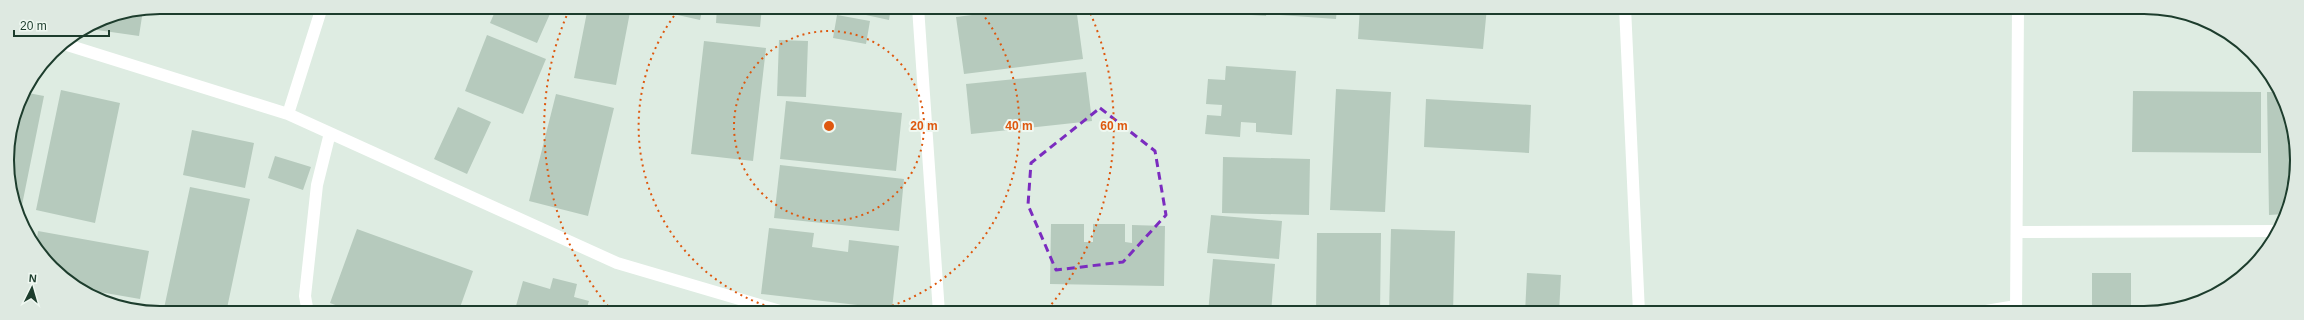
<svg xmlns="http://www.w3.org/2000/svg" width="2304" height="320" font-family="Helvetica,sans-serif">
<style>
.building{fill:#b6cabd}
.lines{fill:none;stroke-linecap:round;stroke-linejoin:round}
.minor{stroke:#fff;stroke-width:12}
.marked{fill:none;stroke:#7b2cbf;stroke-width:3;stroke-dasharray:8 5;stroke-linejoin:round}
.ring{fill:none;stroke:#de580e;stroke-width:2;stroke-dasharray:2 4}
.rim{fill:none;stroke:#1d3d2d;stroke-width:2}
.centre{fill:#de580e;stroke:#eff8f1;stroke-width:2}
.ring-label{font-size:12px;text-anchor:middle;font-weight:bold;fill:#de580e;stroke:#eff8f1;stroke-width:4;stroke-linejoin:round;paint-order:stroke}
</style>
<rect width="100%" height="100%" fill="#deece2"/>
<path class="building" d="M497,7H553L537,43L490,23Z
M588,7H631L616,85L574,78Z
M642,7H703L700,20Z
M717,7H762L760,27L716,23Z
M829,7H891L889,20Z
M1037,7H1076L1083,59L964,74L956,17Z
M1207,7H1267L1266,16L1207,12Z
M1281,7H1337L1336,19L1280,15Z
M1360,7H1487L1483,49L1358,39Z
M143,10L139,36L97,30L99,21L102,19Z
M837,15L870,21L866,44L833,38Z
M487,35L546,59L523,114L465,91Z
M779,40L808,41L806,97L777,96Z
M704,41L766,48L753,161L691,154Z
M1226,66L1296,71L1292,135L1256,132V123L1241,122L1240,137L1205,134L1207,115L1221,116L1222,105L1206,104L1208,79L1225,80Z
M1086,72L1092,121L971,134L966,84Z
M1336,89L1391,92L1385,212L1330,210Z
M61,90L120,103L95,223L36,210Z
M2133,91L2261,92V153L2132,152Z
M23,92L44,96L21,210L15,209L7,150Z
M2267,92H2278L2289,111L2297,170L2285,214L2269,215Z
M556,94L614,108L588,216L529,201Z
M1426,99L1531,105L1529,153L1424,147Z
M786,101L902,113L896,171L780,159Z
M458,107L491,122L467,174L434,159Z
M192,130L254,143L245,188L183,175Z
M275,156L311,167L303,190L268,178Z
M1223,157L1310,159L1309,215L1222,213Z
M780,165L904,179L899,231L774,218Z
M190,187L250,199L226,313H163Z
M1211,215L1282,221L1279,259L1207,253Z
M1051,224H1084V242H1093V224H1125V242L1132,243V225L1165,226L1164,286L1050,284Z
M769,228L814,233L812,247L848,252L849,240L899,246L892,309L761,294Z
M357,229L473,271L458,313H357L330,303Z
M1391,229L1455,231L1453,313H1389Z
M38,231L149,251L140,299L82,289L45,261L36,245Z
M1317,233H1381L1380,313H1316Z
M1213,259L1275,264L1271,313H1208Z
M1527,273L1561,275L1559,313H1525Z
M2092,273H2131V305H2092Z
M553,278L577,284L574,297L589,301L585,313H514L523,281L550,289Z"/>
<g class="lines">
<path class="minor" d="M918,7L939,313
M1625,7L1639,313
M64,44L288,114L617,263L787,313
M288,114L322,7
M2017,232L2279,231
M308,313L305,296L317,185L330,133
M1974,313L2016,306
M2016,313L2018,7"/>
</g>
<path class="marked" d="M1100,108L1155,151L1166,215L1123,262L1056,270L1028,205L1031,163Z"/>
<g class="ring">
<circle cx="829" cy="126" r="95"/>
<path d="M793 313A190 190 0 0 1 680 8M978 8A190 190 0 0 1 865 313"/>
<path d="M612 311A285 285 0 0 1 570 8M1088 8A285 285 0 0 1 1046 311"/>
</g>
<path d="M0 0H2304V320H0ZM160 14H2144A146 146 0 0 1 2290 160V160A146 146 0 0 1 2144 306H160A146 146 0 0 1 14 160V160A146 146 0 0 1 160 14Z" fill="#dee9e1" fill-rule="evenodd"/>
<path class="rim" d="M160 14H2144A146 146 0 0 1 2290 160V160A146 146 0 0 1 2144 306H160A146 146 0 0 1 14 160V160A146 146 0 0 1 160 14Z"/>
<circle cx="829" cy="126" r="6" class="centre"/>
<g class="ring-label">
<text x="924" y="130">20 m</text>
<text x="1019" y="130">40 m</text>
<text x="1114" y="130">60 m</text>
</g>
<g transform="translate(32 288) rotate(5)" stroke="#eff8f1" stroke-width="3" paint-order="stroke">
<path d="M0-3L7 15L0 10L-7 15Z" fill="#1d3d2d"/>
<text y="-6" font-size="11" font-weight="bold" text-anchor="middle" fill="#1d3d2d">N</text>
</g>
<path d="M14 30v6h95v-6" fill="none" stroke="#1d3d2d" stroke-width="2"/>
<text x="20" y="30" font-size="12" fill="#1d3d2d" stroke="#eff8f1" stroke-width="3" paint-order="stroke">20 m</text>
</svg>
